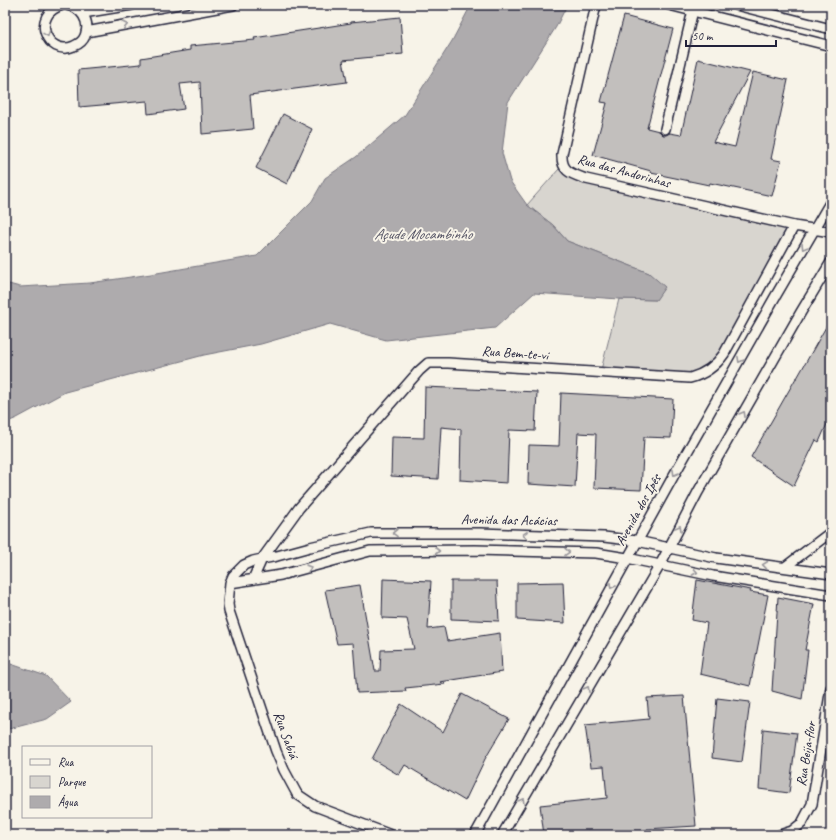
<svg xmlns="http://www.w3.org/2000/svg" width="836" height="840" font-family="Caveat,sans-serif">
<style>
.green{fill:#d8d5cf;stroke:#7d7c85}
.water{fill:#aeabad;stroke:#76747f}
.building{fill:#c2bfbd;stroke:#22223b}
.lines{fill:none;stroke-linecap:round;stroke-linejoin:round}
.street-casing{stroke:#22223b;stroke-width:12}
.street{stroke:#f7f3e8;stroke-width:9}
.oneway{stroke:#97959a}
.labels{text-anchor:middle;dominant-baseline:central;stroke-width:4;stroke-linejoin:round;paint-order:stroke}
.street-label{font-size:14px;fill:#22223b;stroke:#f7f3e8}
.water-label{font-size:15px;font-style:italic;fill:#535263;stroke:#f7f3e8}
</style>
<rect width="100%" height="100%" fill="#f7f3e8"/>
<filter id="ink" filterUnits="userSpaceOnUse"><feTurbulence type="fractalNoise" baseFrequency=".025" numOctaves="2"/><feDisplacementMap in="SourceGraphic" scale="8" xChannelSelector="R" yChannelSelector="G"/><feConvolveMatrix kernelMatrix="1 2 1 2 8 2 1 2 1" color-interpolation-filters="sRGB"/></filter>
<g filter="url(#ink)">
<path class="green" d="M559,169L793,227L723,352L711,365L689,374L601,370L619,299L656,300L649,273L567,241L553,225L527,205Z"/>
<path class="water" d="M471,5H567L556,27L508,102L502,153L510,181L527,205L553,225L567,241L649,273L665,287L656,300L619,299L534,293L495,328L386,340L330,324L261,344L204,355L65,392L17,418L5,423V283L20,287L90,283L151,274L257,256L312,201L325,178L356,157L405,115L452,41Z
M5,662L46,676L71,702L47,719L5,730Z"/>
<path class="building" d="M624,16L673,29L647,128L659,131L663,135H666L670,133L681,135L698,59L750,72L713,142L735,147L753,72L788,80L771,159L781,161L772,196L710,183L709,185L651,173V171L593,155L607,103L601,102Z
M400,17L403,54L343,60L347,82L250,95L253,129L202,134L200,82L180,84L184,109L148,114L147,101L79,107L78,70L141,64V58L190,50V46L255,40L254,38L351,23V22Z
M283,114L312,129L287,184L256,168Z
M831,318V415L819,442L816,440L794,486L751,457L796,378H797Z
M425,387L537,392L535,431L509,430L507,483L460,480L461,429L441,427L438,479L391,476L392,437L424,438Z
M561,393L673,399L671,438L644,437L641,490L594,488L596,434L578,433L575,487L528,484L529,445L559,446Z
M383,579L431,581L428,629L444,627L447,641L500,633L502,672L440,682L445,684L405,688L406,691L357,693L353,643L337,644L325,590L360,585L375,671H380L381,650L414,649L407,619L382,618Z
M697,580L751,590L750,592L768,595L750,686L700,674L707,623L692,620Z
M451,581H497L499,621L451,619Z
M563,582L565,623L517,620V583Z
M778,597L814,604L805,650H808L802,699L772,691Z
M462,694L509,719L485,759L465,801L405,765L399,775L372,759L401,704L443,732Z
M684,696L696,826L647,829V832L607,835H544L540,805L607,798L604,766L591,767L585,725L649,719L647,698Z
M717,698L750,702L742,762L712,758Z
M763,729L797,733L789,793L759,789Z"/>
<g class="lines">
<defs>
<path id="street" d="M63,5C29,14 47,58 74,46C79,44 83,41 85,36C91,21 81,7 66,5
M596,5L562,154C561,172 572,174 586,179L794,226L831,232
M669,5L831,46
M736,5L831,29
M83,13L132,5
M86,32L233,5
M665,129L694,6
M785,567L831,532
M253,579L262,559L299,508L419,371L428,363H448L690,378C705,374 715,367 724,354L794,226
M230,583L281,575L370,551L475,550L596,553L627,558L713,576L831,595
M391,835L315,806L297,794L284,770L276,751L229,611L228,604L230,583L233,576L244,565L253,561L262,559L277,556L310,547L371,533H480L604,537L637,541L716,558L831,574
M475,835L674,475L775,297L831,201
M502,835L660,565L698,492L801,312L831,262
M780,835L792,831L802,823L812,804L831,688"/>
</defs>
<use href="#street" class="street-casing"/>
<use href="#street" class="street"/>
</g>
<defs><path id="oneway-chevron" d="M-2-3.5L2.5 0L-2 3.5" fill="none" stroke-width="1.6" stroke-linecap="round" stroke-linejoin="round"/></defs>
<g class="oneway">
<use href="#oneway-chevron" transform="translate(125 25) rotate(-11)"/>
<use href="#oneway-chevron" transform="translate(47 34) rotate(69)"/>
<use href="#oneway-chevron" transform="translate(804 247) rotate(121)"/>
<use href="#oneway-chevron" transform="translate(740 360) rotate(119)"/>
<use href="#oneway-chevron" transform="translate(743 414) rotate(-60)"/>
<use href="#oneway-chevron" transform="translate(675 473) rotate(120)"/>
<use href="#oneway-chevron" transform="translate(679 528) rotate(-62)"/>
<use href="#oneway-chevron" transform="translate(395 533) rotate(179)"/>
<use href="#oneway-chevron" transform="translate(525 535) rotate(-179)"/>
<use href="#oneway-chevron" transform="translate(437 551)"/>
<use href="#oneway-chevron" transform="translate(567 552) rotate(1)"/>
<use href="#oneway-chevron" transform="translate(765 565) rotate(-172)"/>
<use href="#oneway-chevron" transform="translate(309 568) rotate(-16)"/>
<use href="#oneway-chevron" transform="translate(695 572) rotate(12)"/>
<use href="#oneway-chevron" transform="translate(612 586) rotate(119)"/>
<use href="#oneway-chevron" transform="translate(587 689) rotate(-60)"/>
<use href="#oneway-chevron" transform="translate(522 801) rotate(-60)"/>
</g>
</g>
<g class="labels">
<g class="street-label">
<text transform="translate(624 171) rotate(15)">Rua das Andorinhas</text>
<text transform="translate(515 353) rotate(4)">Rua Bem-te-vi</text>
<text transform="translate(638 510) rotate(-61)">Avenida dos Ipês</text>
<text transform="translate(509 520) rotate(1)">Avenida das Acácias</text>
<text transform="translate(286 735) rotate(70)">Rua Sabiá</text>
<text transform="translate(806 754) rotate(-81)">Rua Beija-flor</text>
</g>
<g class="water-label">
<text x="423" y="234">Açude Mocambinho</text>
</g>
</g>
<rect width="836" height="840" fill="none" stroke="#f7f3e8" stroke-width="20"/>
<rect x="10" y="10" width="816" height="820" fill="none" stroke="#22223b" stroke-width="1.5" filter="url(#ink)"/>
<rect x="22" y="746" width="130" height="72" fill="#f7f3e8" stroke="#a29fa3"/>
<rect x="30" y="759" width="20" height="6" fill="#f7f3e8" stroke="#a29fa3"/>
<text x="58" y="766" font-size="12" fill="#22223b">Rua</text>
<rect x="30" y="776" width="20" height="12" fill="#d8d5cf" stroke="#a29fa3"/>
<text x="58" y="786" font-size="12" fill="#22223b">Parque</text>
<rect x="30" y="796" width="20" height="12" fill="#aeabad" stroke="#a29fa3"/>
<text x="58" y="806" font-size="12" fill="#22223b">Água</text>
<path d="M686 40v6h90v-6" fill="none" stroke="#22223b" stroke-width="2"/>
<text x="692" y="40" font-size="12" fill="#22223b" stroke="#f7f3e8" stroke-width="3" paint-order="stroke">50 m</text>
</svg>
